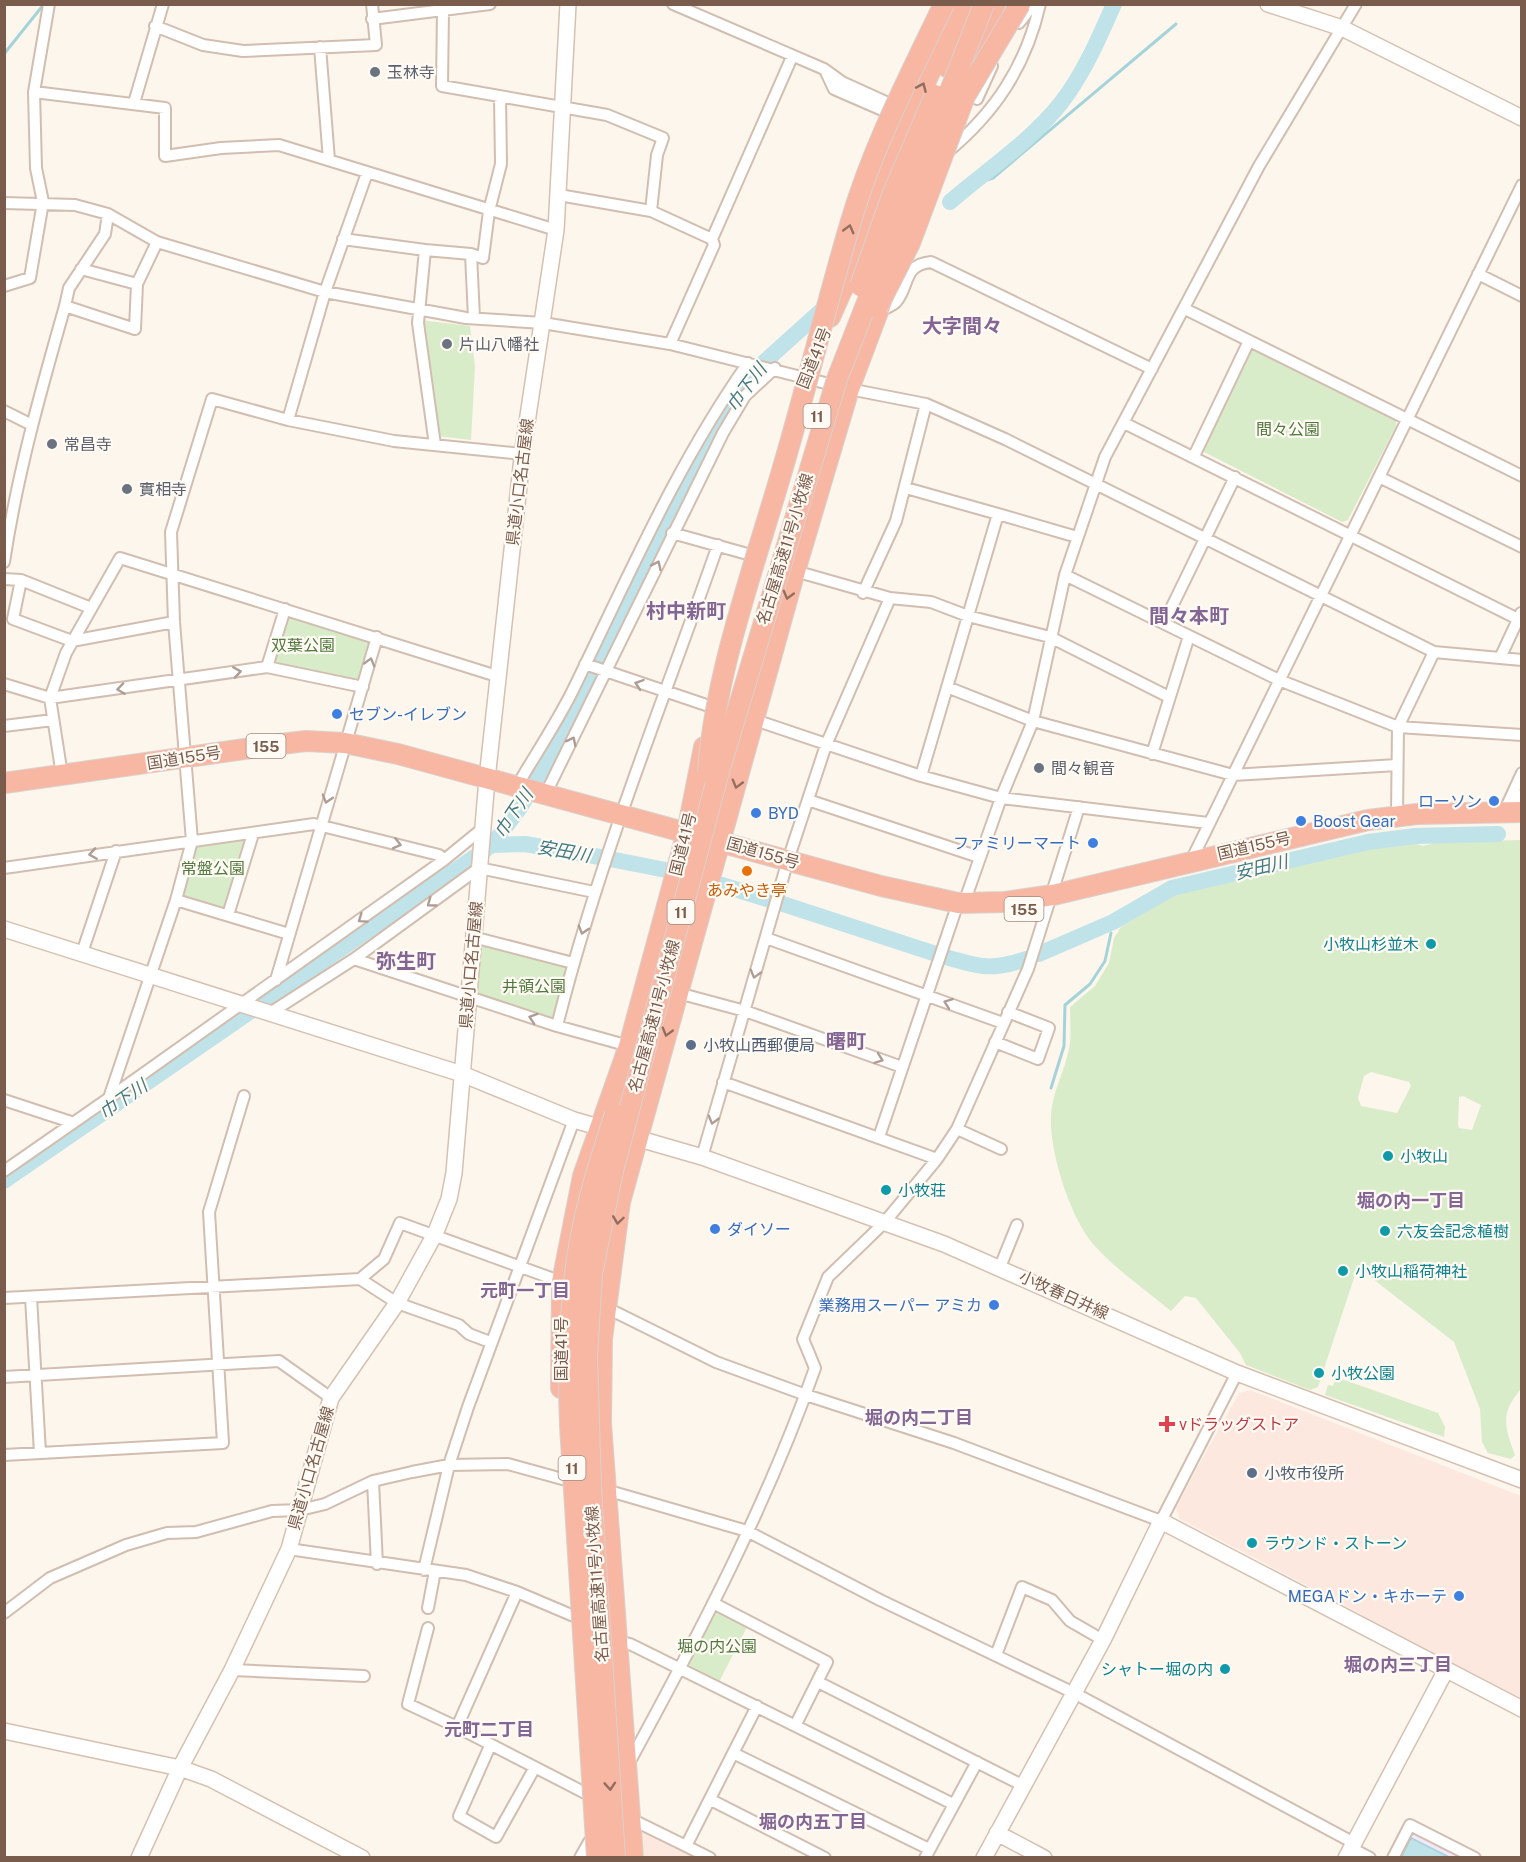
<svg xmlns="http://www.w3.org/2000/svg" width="1526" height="1862" font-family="'Public Sans','Noto Sans JP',sans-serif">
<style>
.commercial{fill:#fde8e0}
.education{fill:#f3e8fa}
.green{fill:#d8ecc9;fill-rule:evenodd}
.water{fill:#bfe3e8;stroke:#a5d3da;stroke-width:1.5}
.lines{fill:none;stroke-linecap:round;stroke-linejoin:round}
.stream{stroke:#a5d3da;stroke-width:3}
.river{stroke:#bfe3e8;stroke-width:16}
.street-casing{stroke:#d1beb0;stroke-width:14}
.secondary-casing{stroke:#d6c0b0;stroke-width:18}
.highway-casing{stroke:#dad1cd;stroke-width:22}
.street{stroke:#fff;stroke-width:10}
.secondary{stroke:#fff;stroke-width:15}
.highway{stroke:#f7b7a3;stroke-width:20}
.highway-bridge-casing{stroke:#dad1cd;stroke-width:22;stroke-linecap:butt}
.highway-bridge{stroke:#f7b7a3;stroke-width:20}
.oneway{stroke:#936e5e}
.oneway2{stroke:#af9d94}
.worship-dot{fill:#6b7280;stroke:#fffaf3;stroke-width:2}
.shop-dot{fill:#3f7fe0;stroke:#fffaf3;stroke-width:2}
.food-dot{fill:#e8710a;stroke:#fffaf3;stroke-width:2}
.culture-dot{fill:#0f9aa8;stroke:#fffaf3;stroke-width:2}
.service-dot{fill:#5c6f8a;stroke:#fffaf3;stroke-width:2}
.health-dot{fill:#e0444e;stroke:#fffaf3;stroke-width:2}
.labels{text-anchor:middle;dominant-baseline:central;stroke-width:4.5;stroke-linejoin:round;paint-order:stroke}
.shield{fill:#fffaf3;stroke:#a28b7f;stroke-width:1.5}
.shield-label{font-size:15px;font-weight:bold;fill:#7a5c4d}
.worship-label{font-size:16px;fill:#5b616d;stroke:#fffaf3;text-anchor:start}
.street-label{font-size:16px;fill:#7a5c4d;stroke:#fffaf3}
.park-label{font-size:16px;fill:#537a41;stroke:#fffaf3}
.shop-label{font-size:16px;fill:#366cbe;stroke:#fffaf3;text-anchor:start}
.food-label{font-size:16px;fill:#c56008;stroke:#fffaf3}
.culture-label{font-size:16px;fill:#0d838f;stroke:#fffaf3;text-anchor:start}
.service-label{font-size:16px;fill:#4e5e75;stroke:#fffaf3;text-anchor:start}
.health-label{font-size:16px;fill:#be3a42;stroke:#fffaf3;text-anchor:start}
.water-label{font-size:18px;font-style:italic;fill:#437c86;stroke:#fffaf3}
.neighbourhood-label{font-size:18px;font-weight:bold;fill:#846695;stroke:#fffaf3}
.quarter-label{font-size:20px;font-weight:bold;fill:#846695;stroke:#fffaf3}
</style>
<rect width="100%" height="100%" fill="#fdf6ec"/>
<path class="commercial" d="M1250,1390L1521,1496V1702L1362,1617L1363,1615L1180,1519L1176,1508L1196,1470L1239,1393Z
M645,1828L701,1857H643L641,1830Z"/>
<path class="education" d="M1411,1832L1462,1857L1398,1858Z"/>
<path class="green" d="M420,320L470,326L475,366L471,440L436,436Z
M1256,345L1396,419V426L1348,520L1342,522L1204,452L1202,447L1249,349Z
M287,613L370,641L358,682L272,664Z
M247,839L225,908L181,897L195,847Z
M1521,840L1522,1388C1500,1413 1504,1425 1515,1455L1511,1459L1488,1453L1482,1442L1480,1409L1454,1342L1364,1272L1355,1275L1318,1387L1310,1390L1246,1365L1240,1353L1196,1298L1185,1296L1171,1311C1146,1290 1116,1270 1094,1245C1070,1218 1049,1151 1051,1115C1052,1093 1063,1075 1068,1053C1072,1039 1070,1022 1070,1007L1095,986L1109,963L1114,938L1121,927L1176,893L1391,844L1414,843L1423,846L1439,842ZM1371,1072L1409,1082L1411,1086L1397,1113L1361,1106L1358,1098L1364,1076ZM1463,1096L1481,1105L1472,1130L1459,1128L1458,1125L1459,1097Z
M473,937L573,963L557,1026L474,999Z
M1336,1377L1438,1413L1445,1427L1444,1437L1325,1395L1328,1385L1333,1386Z
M714,1610L747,1627L719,1682L686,1665Z"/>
<path class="water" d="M1411,1838L1449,1857H1405L1402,1856Z"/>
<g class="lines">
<path class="stream" d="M4,54L44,4
M969,186L993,178L1176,24
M1051,1088L1064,1046L1065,1005L1090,984L1105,961L1111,933"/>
<path class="river" d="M950,202C987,170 1031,141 1061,103C1084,73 1099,38 1114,4
M492,845L525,844L600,857
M610,859L666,870
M722,885L770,900
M780,903L936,954
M1039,954L1113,922L1172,888L1368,842L1415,836L1498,834
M946,957C979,967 992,971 1026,959
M4,1181L492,845L519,809L551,757L656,543L724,417L762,364L822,310"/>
<defs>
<path id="street" d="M673,4L824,69L842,82L897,107
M443,10L442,86L607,115L663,138L657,155L651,211
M372,19L490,4
M1019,23L1034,4
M155,26L203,45L243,51L376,45L372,4
M320,47L329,160
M826,72L834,89L896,116
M34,92L165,108V156L221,148L279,145L556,230
M977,99L992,66
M134,103L163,4
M946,153C995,113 1026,66 1040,4
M559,195L651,211L712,239
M4,203L75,205L108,214L157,242L325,292L466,318L543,323L670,344L849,389L926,404L1005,439L1434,652L1522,660
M108,214L105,234L69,288L65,306L135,329L137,284L157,242
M343,239L425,250
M81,269L137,284
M1478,274L1522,296
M4,286L30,278L43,202L36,168L34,92L49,4
M1185,309L1522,476
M879,312C883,309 892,306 896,302C910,286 902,265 931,262L1152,369
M474,318L471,254L483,258L489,211L501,164L500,97
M670,344L714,245L712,239L792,57
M4,411L32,425
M288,420L325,292L367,173
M1124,423L1518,619
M435,445L418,323L425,250L471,254
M1194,456L1249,341
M1379,477L1522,547
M906,488L998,514
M672,533L751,555
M4,562C17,475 41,390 65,306
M1065,575L1279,680L1398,727L1522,735
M4,579L21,580L91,608
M21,580L13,619L72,641L174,622
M863,593L896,521L926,404
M890,598L931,602L968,616L1050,637L1169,697
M1164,623L1235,477
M1500,658L1521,613
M585,664L712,707
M267,667L285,609
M4,684L50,698L267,667L363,687
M947,687L1033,721L1233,775L1397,765
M755,720L921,776L1001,798L1208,823
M4,726L53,720
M1152,754L1189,636
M62,775L50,698L66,653L120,558L500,677
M921,776L998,514L1077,537
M517,786C535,755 556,724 572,692C627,580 676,465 748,363
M546,793L723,433L745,396L775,368
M808,800L979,857
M1504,812L1522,773
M1513,812L1522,795
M1397,815L1398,727L1434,652
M1191,861L1522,185
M4,868L314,824L439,855L444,860
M176,900L289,934
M964,903L1001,798L1033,721L1065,575L1105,457L1259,166L1356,4
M228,915L253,834
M473,937L573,963
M766,938L1003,1023
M82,953L116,851
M354,959L557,1026L629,1046
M276,980L377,637
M678,993L745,1011L902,1067
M270,1013L354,959L479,868L594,892
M557,1026C598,862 662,705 718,545
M995,1042L1038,1059L1049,1028L1008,1012
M723,1082L937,1159
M109,1098L444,860L482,829
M4,1100L71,1122
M957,1129L1001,1149
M879,1137L958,903
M702,1157L788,860L826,745L890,598L795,571
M4,1171L109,1098L176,900L192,841L174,622L171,532L212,399L288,420L394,441L523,454
M1000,1267L1017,1225
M360,1279L384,1259L400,1223L562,1282
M31,1297L40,1453
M4,1298L360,1279L397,1303L459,1325L469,1334L490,1342
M605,1307L716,1362L806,1395L954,1443L1161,1521L1237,1373
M4,1377L279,1361L331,1398
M4,1455L223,1443L209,1212L244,1096
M373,1481L377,1564
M606,1490L747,1531L880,1600L1074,1693L1354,1843
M289,1549L466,1575L517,1592L576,1617
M424,1570L449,1465L468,1407L574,1120
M713,1603L827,1662L796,1724
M428,1608L435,1571
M4,1613L50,1578L126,1545L167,1533L196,1532L272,1511L300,1510L325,1504L373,1481L412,1472L449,1465L508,1464L566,1480
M428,1628L408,1704L457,1727L517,1592
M617,1641L630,1644L953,1804
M996,1655L1022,1587L1052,1600L1070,1621L1103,1640
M232,1670L364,1676
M818,1682L1022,1785
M457,1727L589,1795
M490,1746L459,1816L496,1837L534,1769
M733,1753L929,1849
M629,1763C698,1636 767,1505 815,1368L803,1339L828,1277L884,1223L937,1159L957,1129L1028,969L1079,807
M711,1800L825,1858
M631,1819L686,1846
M1351,1848L1370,1858
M580,1858L589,1842
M710,1858L686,1846L757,1706
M925,1858L977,1762
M1393,1858L1410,1825L1475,1858"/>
<path id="secondary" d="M1268,4L1342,28L1522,118
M4,929L462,1074L574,1120L702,1157L944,1244L1237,1373L1522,1480
M4,1731L180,1768L211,1779L362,1858
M997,1833L1044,1858
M139,1858L180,1768L232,1670L289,1549L331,1398L397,1303L435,1234L449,1199L454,1173L487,779L523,449L556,230L568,4
M984,1858L1103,1640L1161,1521L1522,1709
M1346,1858L1446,1670"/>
<path id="highway" d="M947,67L969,20
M958,97L995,4
M830,317L866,236L907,121L962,4
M4,783L273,745L306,741L345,743L398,754L881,886L958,903L1005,902L1053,895L1368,820L1417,814L1522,812
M561,1388L562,1282L583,1176L629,1046L687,832L704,747
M633,1858L601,1423L602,1339L620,1202L795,571L849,389L885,293"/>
</defs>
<use href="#street" class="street-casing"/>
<use href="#secondary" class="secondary-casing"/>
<use href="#highway" class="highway-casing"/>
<use href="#street" class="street"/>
<use href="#secondary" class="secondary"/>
<use href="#highway" class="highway"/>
<defs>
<path id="highway-bridge" d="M860,286L893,193L935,95
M877,308L910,243L965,96L1020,4
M708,773C714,677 754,567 781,474C806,390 826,305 851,221C873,146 910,75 944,4
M597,1858L570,1426C568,1375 569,1324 575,1274C581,1219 598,1166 615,1114
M615,1858L591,1488L587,1356L592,1273L613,1171L718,775L837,379L984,4"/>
</defs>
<use href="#highway-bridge" class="highway-bridge-casing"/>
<use href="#highway-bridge" class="highway-bridge"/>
</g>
<defs><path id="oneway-chevron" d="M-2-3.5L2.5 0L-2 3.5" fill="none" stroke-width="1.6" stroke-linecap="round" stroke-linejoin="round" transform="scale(1.5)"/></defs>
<g class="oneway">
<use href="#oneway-chevron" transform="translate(922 87) rotate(-66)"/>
<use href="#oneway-chevron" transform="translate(849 229) rotate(-75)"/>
<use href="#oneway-chevron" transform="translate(788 595) rotate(105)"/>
<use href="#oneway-chevron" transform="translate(737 784) rotate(106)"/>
<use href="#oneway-chevron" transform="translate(667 1032) rotate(106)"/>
<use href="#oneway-chevron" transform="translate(618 1220) rotate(98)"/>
<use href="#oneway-chevron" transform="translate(610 1786) rotate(86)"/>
</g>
<g class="oneway2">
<use href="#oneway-chevron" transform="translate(657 565) rotate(-65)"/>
<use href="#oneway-chevron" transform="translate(370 662) rotate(-74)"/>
<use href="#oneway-chevron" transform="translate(237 672) rotate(-9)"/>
<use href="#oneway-chevron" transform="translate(639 684) rotate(-161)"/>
<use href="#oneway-chevron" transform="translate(121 689) rotate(172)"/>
<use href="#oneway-chevron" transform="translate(572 741) rotate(-63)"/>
<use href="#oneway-chevron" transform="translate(327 799) rotate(107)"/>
<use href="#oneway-chevron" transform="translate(397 844) rotate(14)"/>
<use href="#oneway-chevron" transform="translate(93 854) rotate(171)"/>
<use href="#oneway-chevron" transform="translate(431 903) rotate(144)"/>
<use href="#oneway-chevron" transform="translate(362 919) rotate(145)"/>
<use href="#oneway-chevron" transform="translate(583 930) rotate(107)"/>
<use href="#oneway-chevron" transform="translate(755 974) rotate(106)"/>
<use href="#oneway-chevron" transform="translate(948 1003) rotate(-160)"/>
<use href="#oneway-chevron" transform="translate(533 1018) rotate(-162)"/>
<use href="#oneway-chevron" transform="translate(879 1059) rotate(20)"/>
<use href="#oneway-chevron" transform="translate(713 1120) rotate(106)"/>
</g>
<g class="worship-dot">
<circle cx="375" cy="72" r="6"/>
<circle cx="447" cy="344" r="6"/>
<circle cx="52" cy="444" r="6"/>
<circle cx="127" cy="489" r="6"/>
<circle cx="1039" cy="768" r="6"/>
</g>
<g class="shop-dot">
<circle cx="337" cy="714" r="6"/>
<circle cx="1494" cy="801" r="6"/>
<circle cx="756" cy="813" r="6"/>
<circle cx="1301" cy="821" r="6"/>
<circle cx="1093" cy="843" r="6"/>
<circle cx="715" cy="1229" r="6"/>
<circle cx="994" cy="1305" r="6"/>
<circle cx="1459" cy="1596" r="6"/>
</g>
<circle class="food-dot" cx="747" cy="871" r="6"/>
<g class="culture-dot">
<circle cx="1431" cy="944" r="6"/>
<circle cx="1388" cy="1156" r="6"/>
<circle cx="886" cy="1190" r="6"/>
<circle cx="1385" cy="1231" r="6"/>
<circle cx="1343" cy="1271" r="6"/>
<circle cx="1319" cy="1373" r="6"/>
<circle cx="1252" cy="1543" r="6"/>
<circle cx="1225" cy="1669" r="6"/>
</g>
<g class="service-dot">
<circle cx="691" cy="1045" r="6"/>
<circle cx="1252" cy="1473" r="6"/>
</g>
<path class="health-dot" d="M1164 1415h6v6h6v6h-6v6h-6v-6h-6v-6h6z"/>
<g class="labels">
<g class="shield">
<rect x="803.5" y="404" width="27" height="24" rx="4.5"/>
<rect x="246.5" y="734" width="39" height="24" rx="4.5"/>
<rect x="1004.5" y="897" width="39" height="24" rx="4.5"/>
<rect x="667.5" y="900" width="27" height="24" rx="4.5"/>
<rect x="558.5" y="1456" width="27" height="24" rx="4.5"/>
</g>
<g class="shield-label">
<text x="817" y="416">11</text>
<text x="266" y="746">155</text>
<text x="1024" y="909">155</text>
<text x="681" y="912">11</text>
<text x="572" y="1468">11</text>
</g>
<g class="worship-label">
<text x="387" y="72">玉林寺</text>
<text x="459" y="344">片山八幡社</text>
<text x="64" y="444">常昌寺</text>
<text x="139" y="489">實相寺</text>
<text x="1051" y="768">間々観音</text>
</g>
<g class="street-label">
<text transform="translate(814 358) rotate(-68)">国道41号</text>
<text transform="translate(520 482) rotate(-83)">県道小口名古屋線</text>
<text transform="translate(785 549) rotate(-73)">名古屋高速11号小牧線</text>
<text transform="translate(184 758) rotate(-9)">国道155号</text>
<text transform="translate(683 844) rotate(-76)">国道41号</text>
<text transform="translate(1254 846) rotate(-13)">国道155号</text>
<text transform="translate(763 853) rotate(16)">国道155号</text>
<text transform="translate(471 965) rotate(-85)">県道小口名古屋線</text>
<text transform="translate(654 1016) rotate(-75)">名古屋高速11号小牧線</text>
<text transform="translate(1064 1295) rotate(24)">小牧春日井線</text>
<text transform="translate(561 1349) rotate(-90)">国道41号</text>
<text transform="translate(311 1468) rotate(-74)">県道小口名古屋線</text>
<text transform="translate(597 1584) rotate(-94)">名古屋高速11号小牧線</text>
</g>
<g class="park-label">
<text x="1288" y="429">間々公園</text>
<text x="303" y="645">双葉公園</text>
<text x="213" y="868">常盤公園</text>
<text x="534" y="986">井領公園</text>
<text x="717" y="1646">堀の内公園</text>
</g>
<g class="shop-label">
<text x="349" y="714">セブン-イレブン</text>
<text x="1482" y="801" text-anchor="end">ローソン</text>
<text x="768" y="813">BYD</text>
<text x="1313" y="821">Boost Gear</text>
<text x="1081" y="843" text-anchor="end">ファミリーマート</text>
<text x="727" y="1229">ダイソー</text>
<text x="982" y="1305" text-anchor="end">業務用スーパー アミカ</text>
<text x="1447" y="1596" text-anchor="end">MEGAドン・キホーテ</text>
</g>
<g class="food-label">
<text x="747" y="890">あみやき亭</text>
</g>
<g class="culture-label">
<text x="1419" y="944" text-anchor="end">小牧山杉並木</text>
<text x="1400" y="1156">小牧山</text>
<text x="898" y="1190">小牧荘</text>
<text x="1397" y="1231">六友会記念植樹</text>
<text x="1355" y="1271">小牧山稲荷神社</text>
<text x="1331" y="1373">小牧公園</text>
<text x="1264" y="1543">ラウンド・ストーン</text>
<text x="1213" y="1669" text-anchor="end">シャトー堀の内</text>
</g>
<g class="service-label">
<text x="703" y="1045">小牧山西郵便局</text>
<text x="1264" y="1473">小牧市役所</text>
</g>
<g class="health-label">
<text x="1179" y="1424">vドラッグストア</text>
</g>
<g class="water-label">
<text transform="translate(746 387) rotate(-53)">巾下川</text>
<text transform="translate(513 813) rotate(-56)">巾下川</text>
<text transform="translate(564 851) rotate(10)">安田川</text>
<text transform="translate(1261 867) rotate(-13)">安田川</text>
<text transform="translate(123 1099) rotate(-35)">巾下川</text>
</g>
<g class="neighbourhood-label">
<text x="1411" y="1200">堀の内一丁目</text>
<text x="525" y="1290">元町一丁目</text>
<text x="919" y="1417">堀の内二丁目</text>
<text x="1398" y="1664">堀の内三丁目</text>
<text x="489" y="1729">元町二丁目</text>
<text x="813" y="1821">堀の内五丁目</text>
</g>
<g class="quarter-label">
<text x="962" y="326">大字間々</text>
<text x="686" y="611">村中新町</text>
<text x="1189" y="616">間々本町</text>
<text x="406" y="961">弥生町</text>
<text x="846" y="1041">曙町</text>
</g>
</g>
<rect width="1526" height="1862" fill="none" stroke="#7a5c4d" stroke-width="12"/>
</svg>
